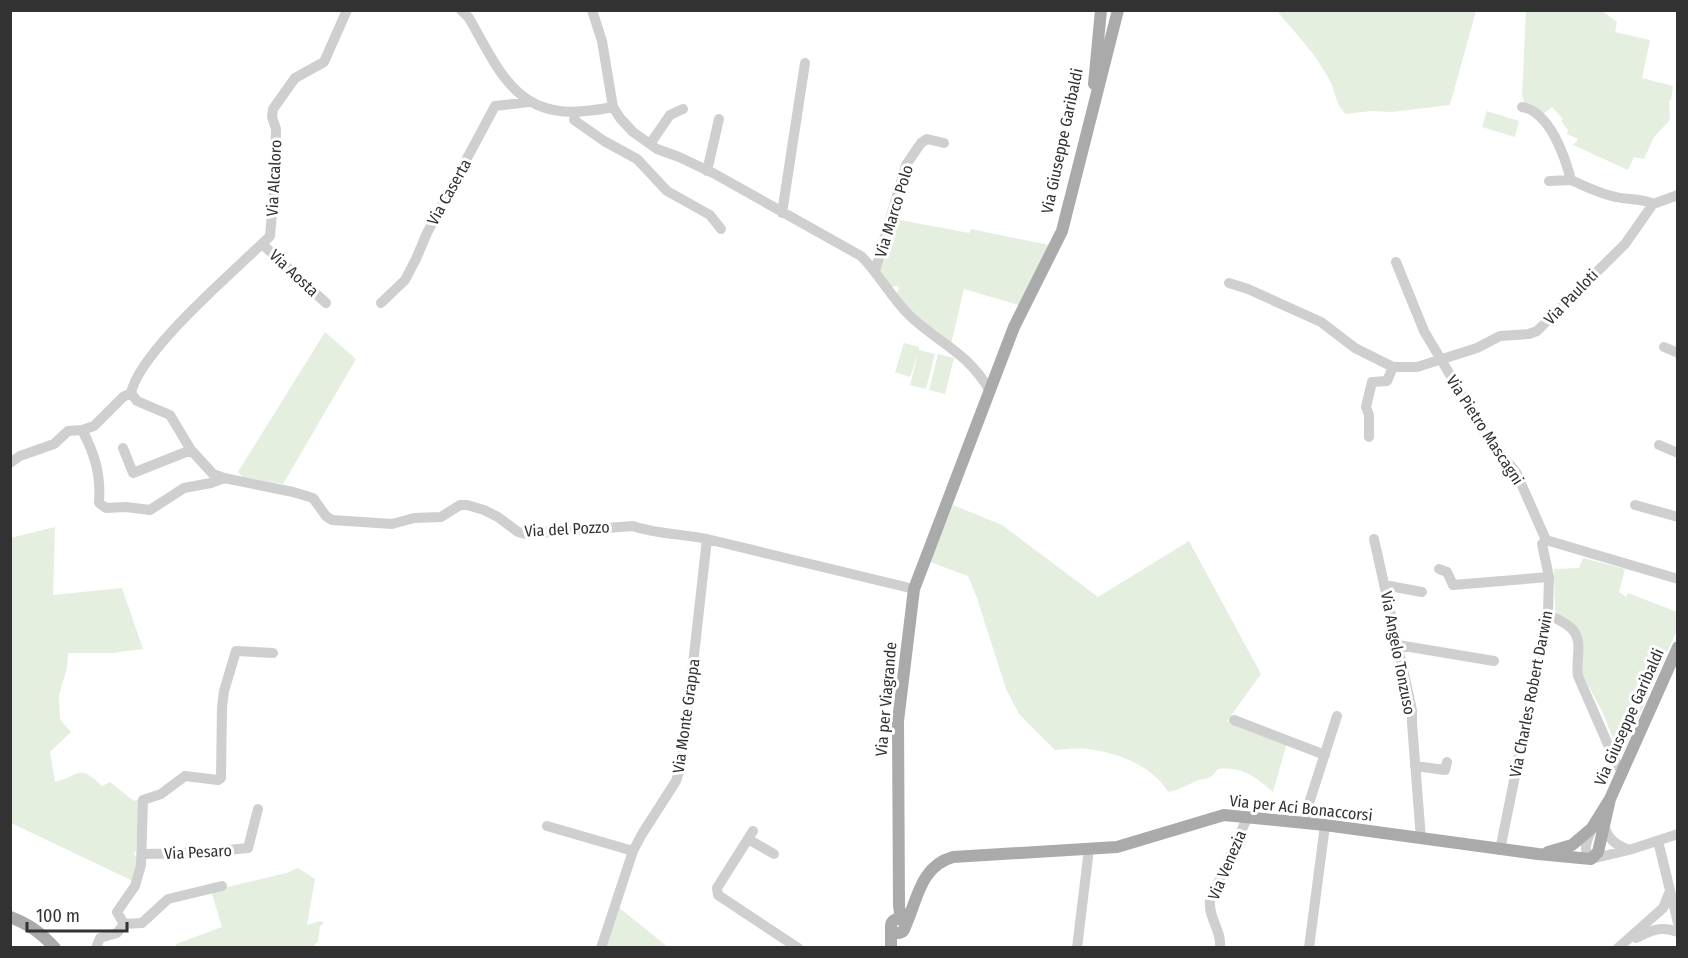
<svg xmlns="http://www.w3.org/2000/svg" width="1688" height="958" font-family="'Fira Sans Condensed',sans-serif">
<style>
.green{fill:#e4efe0}
.lines{fill:none;stroke-linecap:round;stroke-linejoin:round}
.minor{stroke:#cfcfcf;stroke-width:10}
.major{stroke:#aaa;stroke-width:12}
.labels{text-anchor:middle;dominant-baseline:central;stroke-width:6;stroke-linejoin:round;paint-order:stroke}
.street-label{font-size:16px;fill:#323232;stroke:#fff}
</style>
<rect width="100%" height="100%" fill="#fff"/>
<path class="green" d="M1601,10L1617,22L1615,32L1650,40L1642,78L1673,86L1671,100L1669,101L1670,120L1654,137L1644,159L1634,157L1628,170L1573,145L1578,139L1567,134L1568,130L1561,121L1563,119L1552,107L1542,115L1525,103L1522,96L1526,11Z
M1277,11H1476L1450,105L1392,112L1371,111L1346,114C1336,106 1336,93 1330,81C1317,55 1295,33 1277,11Z
M1487,111L1519,121L1515,137L1482,127Z
M895,219L969,233L971,229L1049,245L1019,305L964,289L951,344L918,320L896,295L899,289L897,286L891,287L879,271Z
M325,332L356,359L283,484L243,477L238,472Z
M904,343L919,347V350L935,354L926,389L910,385L918,354L910,377L895,372Z
M938,354L954,358L945,394L929,390Z
M953,505L1002,525L1098,597L1189,541L1261,674L1227,721L1287,743L1273,792C1256,777 1242,766 1218,769C1208,783 1204,776 1192,783C1181,788 1181,789 1168,792C1152,765 1117,753 1088,749C1077,748 1066,749 1055,750L1019,714L1006,689L977,598L968,576L930,562Z
M55,527L53,595L122,588L143,649L112,653H68L67,668L59,695L60,719L71,732L50,752L55,782C82,775 77,763 102,786L110,782L134,801L140,799L136,850L134,854L139,862L135,882L11,823L10,538Z
M1583,558L1625,569L1619,592L1626,597L1628,593L1677,612V630L1623,753L1618,752L1603,713L1583,676L1581,669L1583,647L1555,610L1554,569L1579,568Z
M298,868L315,879L307,925L321,921L324,923L320,926L318,942L315,944L314,947L177,948L176,944L222,927L211,891L286,873Z
M618,907L668,947L605,948Z"/>
<g class="lines">
<path class="minor" d="M461,10L469,18C498,69 517,119 585,111C595,110 604,109 613,107
M592,10L602,41L613,107L620,118L633,132L657,149L679,157L713,173L861,256C879,274 891,297 909,315C938,343 968,352 990,391
M1522,107C1550,112 1565,157 1571,180C1586,187 1600,194 1616,197C1628,200 1644,198 1653,204
M575,112L574,120L604,141L637,159L667,191L710,215L721,229
M650,144L670,115L683,109
M707,171L719,119
M1549,181L1571,180
M782,213L805,63
M262,244L326,303
M1396,262L1424,331L1490,442L1516,472L1546,540L1678,579
M875,271L906,165L921,143L927,139L944,143
M1229,283L1248,289L1321,322L1355,348L1393,367H1417L1477,348L1500,336L1529,334L1537,331L1625,244L1653,204L1678,195
M381,303L405,280L416,259L427,233L495,106L529,102
M1664,347L1678,353
M131,393L137,401L170,415L191,450L213,474L224,478L293,492L313,498L326,516L332,520L392,524L414,518L441,517L460,505H467L484,510L498,517L518,532L527,534L633,526C655,534 684,534 707,539L914,589
M131,393C140,350 236,270 270,236L275,179L276,129L272,117L273,109L295,78L324,62L347,10
M82,430C95,454 101,475 99,503L106,508L126,507L150,510L184,488L211,483L224,478
M1369,437V415L1366,407L1372,382L1387,381L1393,367
M1659,445L1678,453
M123,448L133,473L191,450
M10,463L20,456L54,444L68,431L82,430L94,426L123,397L131,393
M1635,505L1678,517
M1374,539L1412,710V723L1421,839
M1439,569L1447,572L1453,585L1549,577
M1384,585L1422,592
M1548,613C1555,619 1565,622 1572,629C1584,642 1575,660 1578,676L1617,765L1622,771
M1398,645L1494,661
M1234,720L1325,755
M1415,766L1445,770L1447,762
M1303,822L1337,716
M1604,824C1607,839 1616,845 1629,850
M547,826L633,851
M1592,828C1588,840 1581,849 1591,859L1629,850L1678,834
M753,831L717,888L718,895L798,948
M748,839L774,854
M1658,841L1678,923
M1500,850L1548,613L1549,577L1542,544L1546,540
M143,854L196,853L248,848L258,809
M124,924L142,923L168,899L222,886
M1636,938C1651,931 1660,925 1678,932
M96,948L100,938L117,933L124,924L117,912L135,886L141,865L143,800L161,794L185,776L218,780L221,778L222,707L224,691L236,651L273,653
M601,948L633,851L642,834L676,781L682,762L707,539
M1077,948L1089,849
M1220,948C1222,930 1208,918 1210,901L1248,816
M1309,948L1325,825
M1618,948L1663,908L1670,891"/>
<path class="major" d="M1094,84L1101,10
M1548,852L1572,845L1592,828L1610,799L1678,647
M10,917C29,924 41,933 55,948
M891 926a7 7 0 1 1 14 0a7 7 0 1 1-14 0Z
M901,920L899,906L898,721L914,589L1014,327L1062,231L1118,10
M891,927V948
M905,927C917,901 920,866 953,857L1117,847L1224,815L1325,825L1538,854L1591,859L1598,852L1610,799"/>
</g>
<g class="labels">
<g class="street-label">
<text transform="translate(1062 141) rotate(-78)">Via Giuseppe Garibaldi</text>
<text transform="translate(274 178) rotate(-87)">Via Alcaloro</text>
<text transform="translate(449 192) rotate(-61)">Via Caserta</text>
<text transform="translate(894 211) rotate(-73)">Via Marco Polo</text>
<text transform="translate(294 273) rotate(43)">Via Aosta</text>
<text transform="translate(1571 297) rotate(-46)">Via Pauloti</text>
<text transform="translate(1485 430) rotate(57)">Via Pietro Mascagni</text>
<text transform="translate(567 529) rotate(-3)">Via del Pozzo</text>
<text transform="translate(1398 653) rotate(79)">Via Angelo Tonzuso</text>
<text transform="translate(1531 694) rotate(-79)">Via Charles Robert Darwin</text>
<text transform="translate(886 699) rotate(-85)">Via per Viagrande</text>
<text transform="translate(686 716) rotate(-82)">Via Monte Grappa</text>
<text transform="translate(1629 717) rotate(-66)">Via Giuseppe Garibaldi</text>
<text transform="translate(1301 808) rotate(6)">Via per Aci Bonaccorsi</text>
<text transform="translate(198 852) rotate(-3)">Via Pesaro</text>
<text transform="translate(1227 865) rotate(-67)">Via Venezia</text>
</g>
</g>
<rect width="1688" height="958" fill="none" stroke="#323232" stroke-width="24"/>
<path d="M27 922v9h100v-9" fill="none" stroke="#323232" stroke-width="3"/>
<text x="36" y="922" font-size="18" fill="#323232" stroke="#ffffff" stroke-width="4.5" paint-order="stroke">100 m</text>
</svg>
